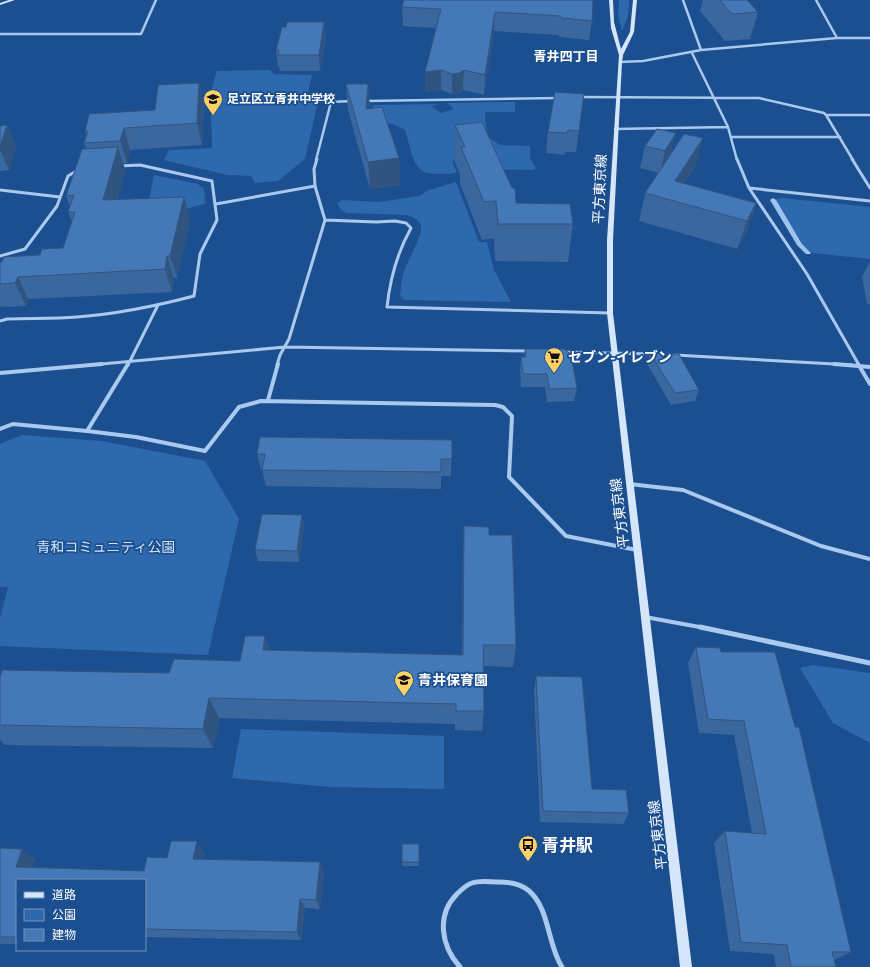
<svg xmlns="http://www.w3.org/2000/svg" width="870" height="967" font-family="'Varela Round','Noto Sans JP',sans-serif">
<style>
.green{fill:#2e69ad}
.lines{fill:none;stroke-linecap:round;stroke-linejoin:round}
.stream{fill:#9cc4f0;fill-rule:evenodd}
.street-far3{stroke:#a9c9ee;stroke-width:2.5}
.street-far2{stroke:#a9c9ee;stroke-width:3}
.street-far1{stroke:#a9c9ee;stroke-width:4}
.street{stroke:#a9c9ee;stroke-width:5}
.secondary{fill:#d6e6fa;fill-rule:evenodd}
.wall{fill:#3a679d}
.shaded-wall{fill:#305480}
.building{fill:#4478b7;stroke:#305480}
.labels{text-anchor:middle;dominant-baseline:central;stroke-width:3.5;stroke-linejoin:round;paint-order:stroke}
.far-poi-label{font-size:12px;font-weight:bold;fill:#fff;stroke:#1b4f8f;text-anchor:start}
.far-neighbourhood-label{font-size:13px;font-weight:bold;fill:#fff;stroke:#1b4f8f}
.street-label{font-size:14px;fill:#fff;stroke:#1b4f8f}
.poi-label{font-size:14px;font-weight:bold;fill:#fff;stroke:#1b4f8f;text-anchor:start}
.park-label{font-size:14px;fill:#cfe3fa;stroke:#1b4f8f}
.near-poi-label{font-size:17px;font-weight:bold;fill:#fff;stroke:#1b4f8f;text-anchor:start}
</style>
<rect width="100%" height="100%" fill="#1b4f8f"/>
<path class="green" d="M619,0H629L628,16L622,31L618,14Z
M270,70L274,74L312,75L308,93H320L305,159L278,181L255,183L251,176L227,175L164,160L169,150L212,148L211,110L213,109L215,101H208L217,71Z
M515,102V112H485L487,136L500,145L530,146V158L536,168L533,170L489,169L483,157L452,161L457,173C412,178 416,167 405,130C394,123 384,122 372,121L373,105L439,104L431,106L441,113L454,109L447,103Z
M154,175L198,184L204,189L205,204L189,208L147,210Z
M456,182L479,242H487L494,270L511,302L405,300L400,296C401,289 401,281 403,275C406,262 423,236 421,226C419,219 412,217 406,215L347,213L341,210L337,203L343,200L379,202L419,196L429,190Z
M783,198L870,207V259L812,253L803,245L774,199Z
M22,435L102,441L205,461L239,519L208,655L0,646V618L8,587H0V444Z
M813,665L870,673V743L833,723L800,668Z
M241,729L444,736V789L330,787L232,778Z"/>
<g class="lines">
<path class="stream" d="M773,198L776,200L802,244L811,253L810,254H806L797,245L770,200Z"/>
<path class="street-far3" d="M683,0L701,50
M816,0L837,38
M0,34H141L156,0
M692,53L728,127L737,160
M620,62L643,61L701,50L837,38H870
M579,97L759,98L824,113L826,115
M365,101L558,98
M615,129L728,127
M731,137H840
M316,160L331,102L352,101
M853,160L826,115H870"/>
<path class="street-far2" d="M737,159L749,188L807,274L859,365
M852,159L870,188
M749,188L870,201
M0,190L60,197
M216,204L315,186
M325,220L376,222L395,221L406,223L411,228C397,253 390,279 387,307L610,313
M0,256L25,249L57,206L68,176L78,170
M0,321L7,319C30,318 54,319 77,317C117,314 156,306 194,296L200,254L217,220L212,181L140,165L119,166
M563,352L654,354
M675,355L852,365
M91,365L285,347L530,351
M128,365L158,305
M277,365L280,355L289,339L325,220L315,186L314,169L317,159"/>
<path class="street-far1" d="M834,364L870,367
M858,364L870,384
M0,373L102,364
M268,400L278,364
M0,429L13,424L87,431L136,437L205,451L239,407L261,401L495,405L503,407L512,416L509,477L566,536L637,550
M87,431L128,364
M629,484L683,490L821,546L870,559
M645,617L705,628"/>
<path class="street" d="M700,627L870,663
M460,967C441,946 436,915 457,894C461,890 466,885 472,883C480,880 490,882 499,882C509,882 520,884 528,890C550,908 547,944 562,967"/>
<path class="secondary" d="M9,0H15L0,5V3Z
M609,0H613L614,22L621,49L630,32L633,0H637L634,32L623,55L622,62L613,240V313L692,967H680L607,313V240L619,55L611,28Z"/>
</g>
<path class="wall" d="M593,0L592,21L589,40L560,37L558,35L494,31L484,95L463,90L459,93L452,94L441,90L425,92V72L436,28L403,26L402,7Z
M703,0H747L758,12L750,39L725,41L700,11Z
M324,22L326,37L320,71H280L279,66H278L276,50L286,27Z
M199,83L204,104L202,145L130,150L127,163H123L125,169L117,200L184,197L190,219L177,278H174L172,292L28,299L26,306L0,307V262L40,255L63,248L72,222L68,212L70,207L66,196L86,149L84,143L86,135L85,131L155,110Z
M346,84H368L370,109L399,158L400,185L370,189L348,110Z
M584,94L576,152H565V155L546,153L548,132Z
M7,125L16,147L9,170L0,171V126Z
M455,125L516,203L573,224L568,262L495,261L494,238L482,240L460,184V174L455,162Z
M645,146L671,153L696,166L684,184L756,203L747,231L737,249L639,221L645,193L659,173L640,168Z
M870,261V304H867L862,277Z
M525,349L577,388L574,401L547,402L545,387H521L520,370L521,357H524Z
M650,353L699,390L695,401L671,405L647,364Z
M452,440L451,476H441V489L266,486L262,470H261L257,454Z
M302,515L304,526L299,562L258,561L255,550Z
M464,526L489,535L516,645L513,667L483,666L484,711L482,731L455,730V724L219,718L213,748L5,745L0,740V677L169,673L240,661L265,636L270,650L462,655L463,550Z
M696,647L721,652L851,952L834,960L836,967H776L774,954L730,951L714,843L725,831L752,833L734,735L699,733L688,663Z
M536,676L592,789L629,813L623,824L540,822L534,690Z
M419,844V866H402V862Z
M0,848L35,859L32,867L144,871L167,858L204,852L203,859L320,862L324,872L320,909L305,908L301,940L145,937V880H17V944H0Z"/>
<path class="shaded-wall" d="M495,12L494,31L484,95L485,75Z
M324,22L326,37L320,71L319,55Z
M441,70V90L425,92V72Z
M464,70L463,90L459,93L452,94V74Z
M199,83L204,104L202,145L197,123Z
M368,84L370,110L366,109Z
M7,125L16,147L9,170L0,150V147Z
M124,128L130,150L127,163L120,141Z
M676,133L671,155L660,173L665,151Z
M703,138L696,166L673,201L675,181Z
M118,147L125,169L111,222L103,200Z
M399,158L400,185L370,189L368,162Z
M184,197L190,219L177,278L170,256Z
M756,203L747,231L737,249L747,221Z
M167,256L174,278L172,292L165,269Z
M18,277L28,299L26,306L15,283Z
M302,515L304,526L299,562L297,551Z
M265,636L272,658L263,650Z
M209,698L219,718L213,748L203,729Z
M197,841L204,852L201,868L193,859Z
M22,849L35,859L30,877L16,867Z
M320,862L324,872L320,909L316,900Z
M300,899L305,908L301,940L297,932Z"/>
<path class="building" d="M404,0H593L592,21L562,18L560,16L495,12L485,75L464,70L460,73L452,74L441,70L425,72L441,9L402,7Z
M720,0H747L758,12L732,14Z
M287,22H324L319,55H278L279,50H276L282,27H286Z
M199,83L197,123L124,128L120,141L84,143L88,131H85L89,114L155,110L158,85Z
M346,84H368L366,109L382,107L399,158L368,162Z
M555,92L584,94L579,131L568,130L567,133L548,132Z
M482,122L512,188H515L516,203L570,204L573,224H498L496,201L484,202L461,147H465L455,125Z
M7,125L0,147V126Z
M657,129L676,133L665,151L645,146Z
M684,134L703,138L675,181L756,203L747,221L645,193Z
M118,147L103,200L184,197L170,256H167L165,269L18,277L15,283L0,284V262H2L4,257L40,255L42,249L63,248L75,212H68L74,195L66,196L82,149Z
M525,349H564L571,354L577,388L549,389L547,374H523L521,357H526Z
M650,353L679,354L699,390L675,393Z
M260,437L452,440V459H441V472L262,470L265,454H257Z
M262,514L302,515L297,551L255,550Z
M464,526L489,527V535H512L516,645H483L484,711H456V704L209,698L203,729L0,725V677L2,670L169,673L174,659L240,661L245,636H265L263,650L463,655Z
M696,647L720,648L721,652H775L795,727H799L851,952H832L836,967H791L787,945L741,942L725,831L766,834L744,721L708,719Z
M536,676L582,677L592,789L626,790L629,813L543,811Z
M171,841H197L193,859L320,862L316,900L300,899L297,932L145,929V880H17V937H0V848L22,849L16,867L144,871L147,857L167,858Z
M402,844H419V862H402Z"/>
<defs>
<symbol id="school-pin" viewBox="-11 -11 22 30"><path d="M0 17L-7.5 6A9.5 9.5 0 1 1 7.5 6Z" fill="#ffd166" stroke="#1b4f8f"/><path d="M0-5L7-2L0 1L-7-2ZM-4 1L0 2.5L4 1V4Q0 6-4 4Z" fill="#111"/></symbol>
<symbol id="supermarket-pin" viewBox="-11 -11 22 30"><path d="M0 17L-7.5 6A9.5 9.5 0 1 1 7.5 6Z" fill="#ffd166" stroke="#1b4f8f"/><path d="M-6-5.5h2.5l.6 2H6L4.5 2H-2.5L-4.4-4H-6ZM-1.5 3.2a1.3 1.3 0 1 0 .1 0ZM3 3.2a1.3 1.3 0 1 0 .1 0Z" fill="#111"/></symbol>
<symbol id="bus-pin" viewBox="-11 -11 22 30"><path d="M0 17L-7.5 6A9.5 9.5 0 1 1 7.5 6Z" fill="#ffd166" stroke="#1b4f8f"/><path d="M-5-6H5V4H4V6H2V4H-2V6H-4V4H-5ZM-3.5-4V0h7V-4ZM-3.5 1.2v1.5H-2V1.2ZM2 1.2v1.5H3.5V1.2Z" fill="#111"/></symbol>
</defs>
<g fill-rule="evenodd">
<use href="#school-pin" x="202" y="88" width="22" height="30"/>
<use href="#supermarket-pin" x="543" y="346" width="22" height="30"/>
<use href="#school-pin" x="393" y="669" width="22" height="30"/>
<use href="#bus-pin" x="517" y="834" width="22" height="30"/>
</g>
<g class="labels">
<g class="far-poi-label">
<text x="227" y="99">足立区立青井中学校</text>
</g>
<g class="far-neighbourhood-label">
<text x="566" y="57">青井四丁目</text>
</g>
<g class="street-label">
<text transform="translate(600 189) rotate(-87)">平方東京線</text>
<text transform="translate(620 513) rotate(-97)">平方東京線</text>
<text transform="translate(658 835) rotate(-97)">平方東京線</text>
</g>
<g class="poi-label">
<text x="568" y="357">セブン-イレブン</text>
<text x="418" y="680">青井保育園</text>
</g>
<g class="park-label">
<text x="106" y="547">青和コミュニティ公園</text>
</g>
<g class="near-poi-label">
<text x="542" y="845">青井駅</text>
</g>
</g>
<rect x="16" y="879" width="130" height="72" fill="#1b4f8f" stroke="#7695bc"/>
<rect x="24" y="892" width="20" height="6" fill="#d6e6fa" stroke="#7695bc"/>
<text x="52" y="899" font-size="12" fill="#ffffff">道路</text>
<rect x="24" y="909" width="20" height="12" fill="#2e69ad" stroke="#7695bc"/>
<text x="52" y="919" font-size="12" fill="#ffffff">公園</text>
<rect x="24" y="929" width="20" height="12" fill="#4478b7" stroke="#7695bc"/>
<text x="52" y="939" font-size="12" fill="#ffffff">建物</text>
</svg>
